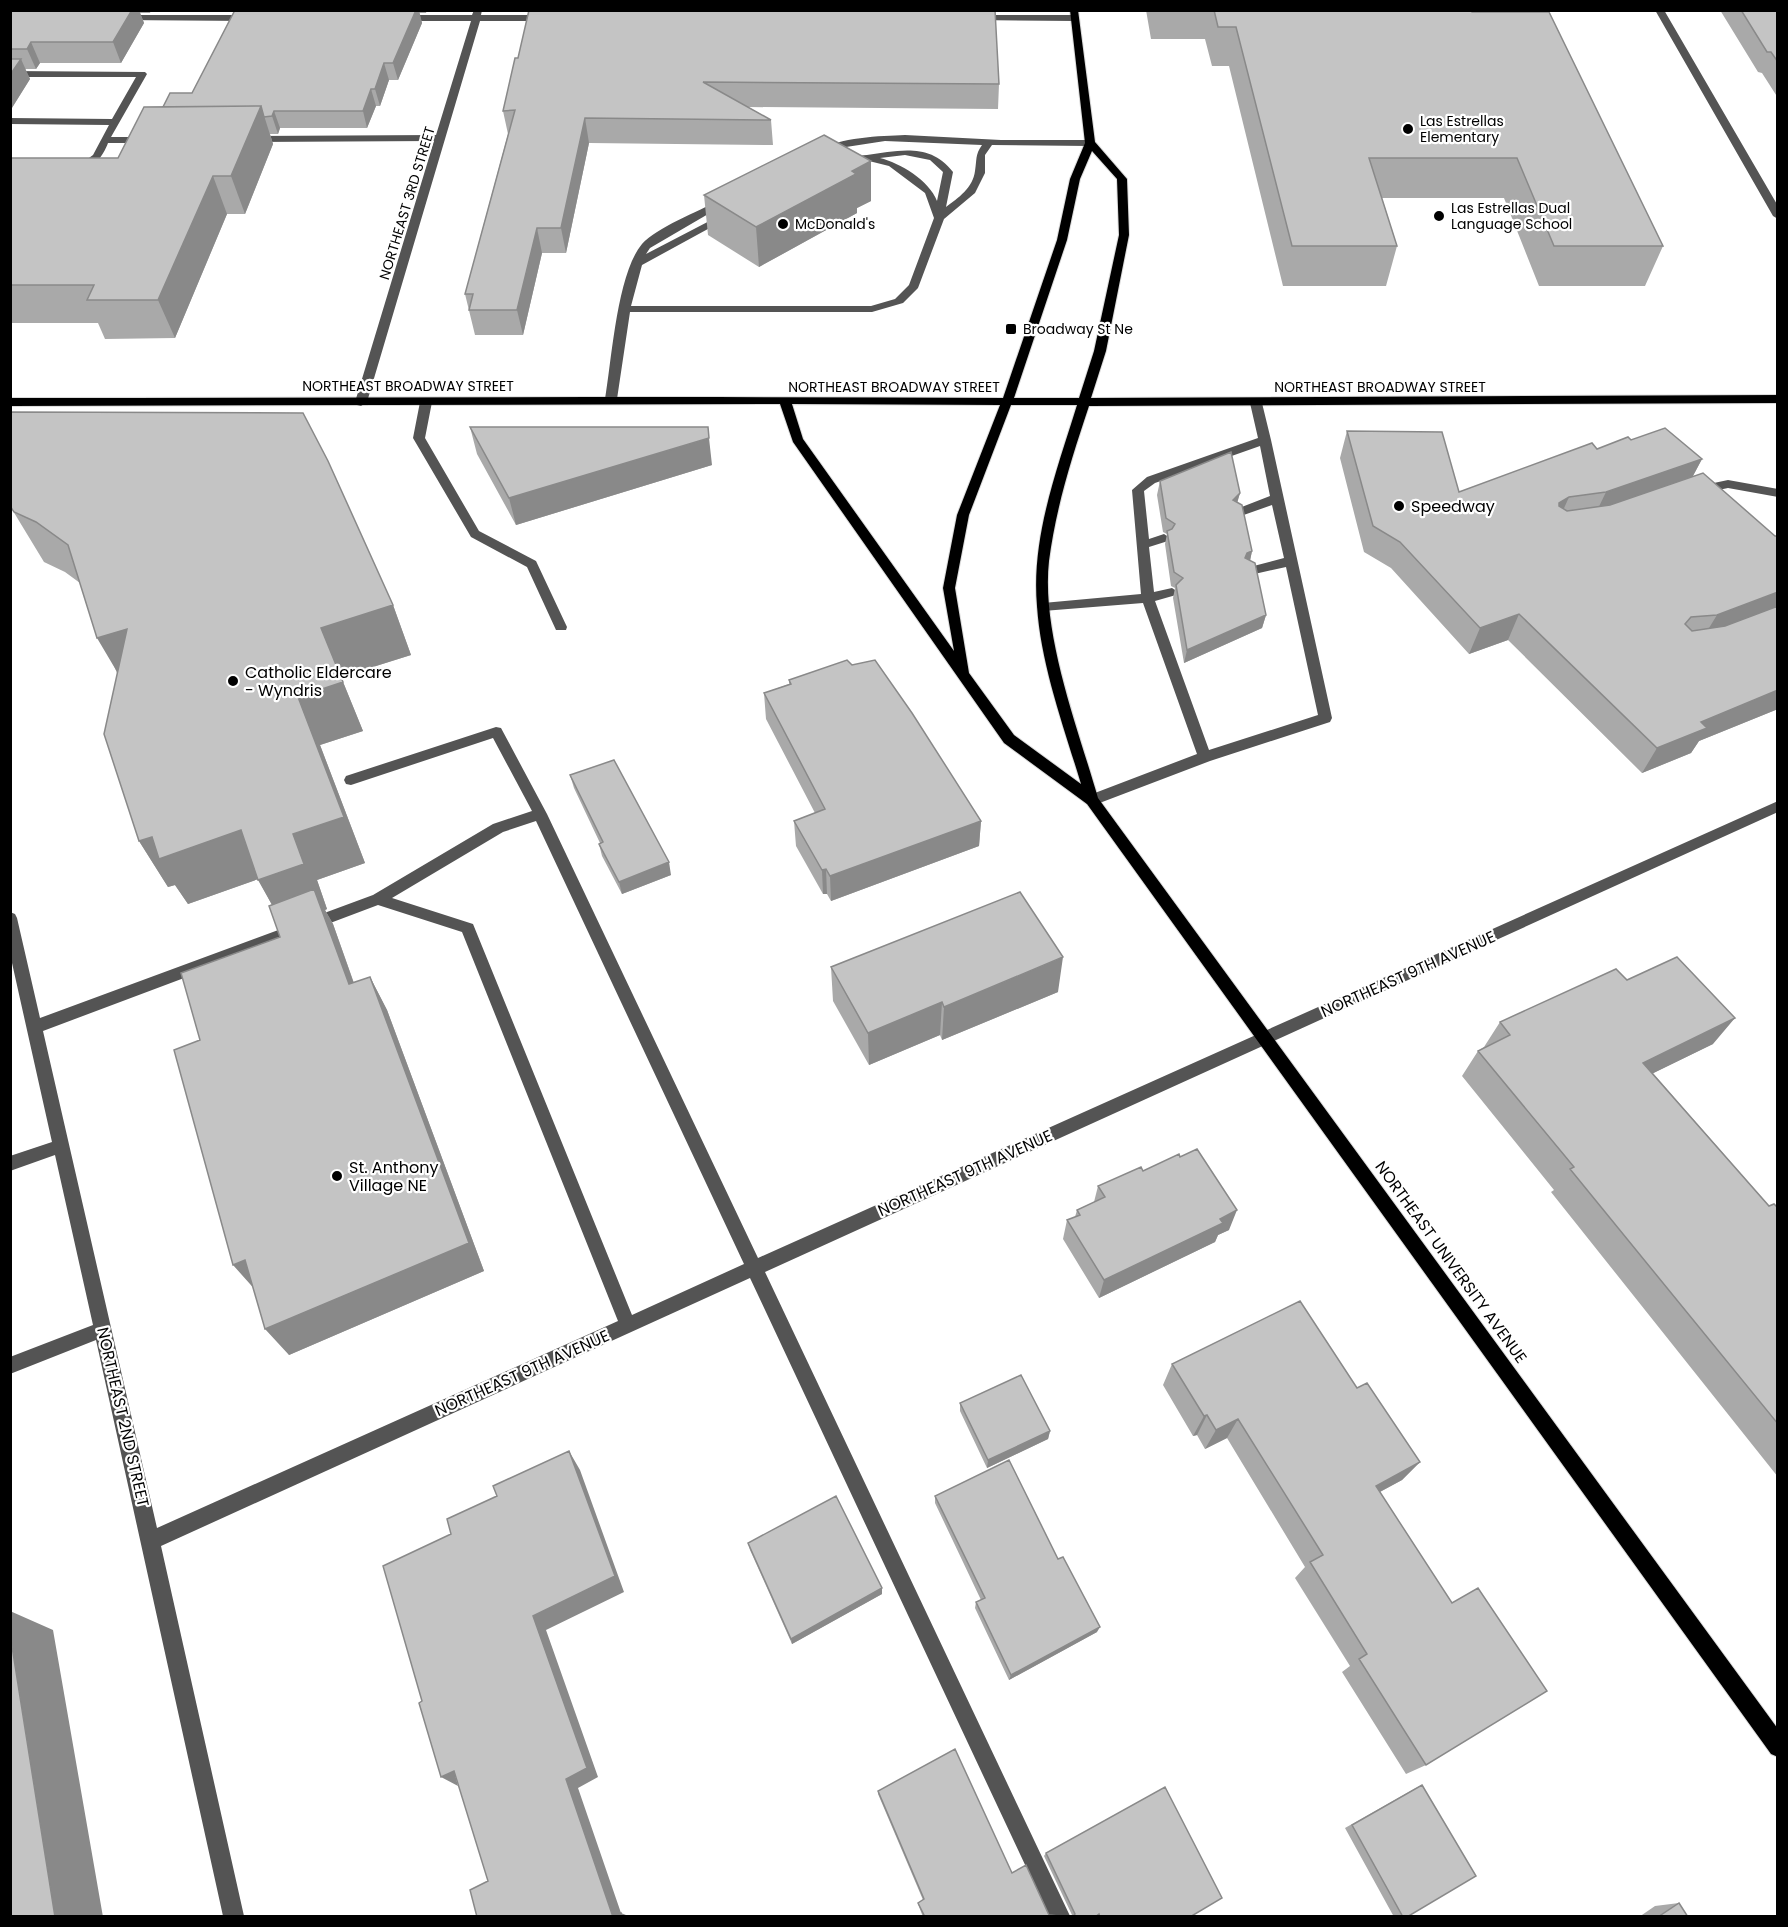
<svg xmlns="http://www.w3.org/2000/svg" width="1788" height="1927" font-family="Poppins,sans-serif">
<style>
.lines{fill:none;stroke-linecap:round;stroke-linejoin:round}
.major-casing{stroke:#dbdbdb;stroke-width:2}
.minor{fill:#545454;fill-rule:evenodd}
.major{fill:#000;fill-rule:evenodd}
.wall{fill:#a9a9a9}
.shaded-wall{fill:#898989}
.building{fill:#c4c4c4;stroke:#898989;stroke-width:1.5}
.poi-dot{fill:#000;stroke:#fff;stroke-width:2}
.labels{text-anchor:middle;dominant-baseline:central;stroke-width:4.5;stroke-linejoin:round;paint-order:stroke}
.far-poi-label{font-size:14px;fill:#000;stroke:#fff;text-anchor:start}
.far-street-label{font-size:14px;fill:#000;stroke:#fff}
.poi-label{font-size:16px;fill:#000;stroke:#fff;text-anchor:start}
.street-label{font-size:16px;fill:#000;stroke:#fff}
</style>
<rect width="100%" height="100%" fill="#fff"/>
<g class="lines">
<defs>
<path id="major" d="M1070,10H1078L1095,142L1127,179L1129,235L1106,351L1091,398L1778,395V403L1089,406C1072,457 1056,507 1049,561C1041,634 1078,728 1098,798L1778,1729V1757L1771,1754L1087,804L1004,743L793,442L780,404L10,406V398C341,398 672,396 1003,398L1057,240L1070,179L1085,143ZM1092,151L1117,179L1119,235L1094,351L1079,398H1014L1067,240L1080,179ZM792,404L1000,405L957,515L943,588L954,651L803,439ZM1011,405H1077C1057,470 1031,537 1037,606C1041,666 1064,727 1081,784L1014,735L969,673L955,588L969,515Z"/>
</defs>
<use href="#major" class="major-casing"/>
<path class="minor" d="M474,10H482L481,15H548L552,18L548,21H480L367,402L361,406L357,405L355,402L434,141L253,142L248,139L253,136L436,135L471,21H400L396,18L400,15H472Z
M1655,10H1664L1778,206V219L1773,216Z
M122,15H250L254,18L250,21L119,20L118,18Z
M976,15H1075L1079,18L1075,21L973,20V16Z
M10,71L145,72L147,74L111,137H148L153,140L148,143H108C103,156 93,171 78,170V166L93,155L109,125L10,124V118L112,119L136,77H10Z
M905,135L1001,140H1090L1095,143L1090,146L992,145L985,155V173L975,193L944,219L918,288L903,303L872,312H630L617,399L615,402H607L605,399C612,358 617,274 642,244C656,228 699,211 718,201L727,203L650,248L646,254L719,216L728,218L642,265L631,306H871L895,299L909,285L934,218L925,193L889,166L865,160L845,164L840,161C847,156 858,156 867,155C898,151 930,142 953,172L946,207C958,198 973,188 975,171C977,159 975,155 982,145L885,141L846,147L824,154L819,151C838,137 881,136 905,135ZM905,155L930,160L943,172L937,201C929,180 900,163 880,158Z
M426,398L432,402L425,438L479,531L536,561L567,627L566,630H556L527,567L471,537L413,438L420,402Z
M1256,399L1262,403L1271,440L1332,718L1330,722L1210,761L1097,804H1087L1085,800L1087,796L1197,754L1143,603L1043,611L1037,607L1043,603L1141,594L1132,490L1147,477L1258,438L1250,403ZM1260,446L1270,496L1234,510L1232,513L1238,517L1272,505L1284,558L1246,568L1244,571L1250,575L1286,567L1318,715L1209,750L1155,601L1176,595L1178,592L1172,588L1154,592L1149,547L1168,541L1170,538L1164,534L1149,539L1144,491L1155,483Z
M1728,480L1778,489V497L1728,488L1699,494L1693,490L1695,487Z
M496,727L501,728L547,814L758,1258L1778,801V812L765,1272L1070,1916H1049L750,1278L161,1546L244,1916H223L96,1340L10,1374V1357L93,1325L55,1155L10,1171V1156L52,1142L10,954V912L15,914L17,918L40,1018L373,895L493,824L532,811L493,738L351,785L346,784L344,780L346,776ZM536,821L744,1264L632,1315L473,924L392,898L503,832ZM378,905L462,932L618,1321L157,1528L43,1031Z"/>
<use href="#major" class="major"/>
</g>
<path class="wall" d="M10,10H151L150,13H140L144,23L121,63H40L36,69H25L30,79L10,111Z
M235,10H427L426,13H419L422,23L398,80H389L380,106H376L367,128H280L278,134H270L273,144L245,214H227L175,338L105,339L98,323H10V158H118L163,107L192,93Z
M1146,10H1471L1663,246L1645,286H1539L1504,198H1382L1397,246L1386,286H1283L1229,66H1212L1205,39H1151Z
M1720,10H1778V98L1762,73L1758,72Z
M515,58L999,84L998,109L748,107L771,120L773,145L589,143L566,253H542L523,335H475L465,294L508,134L503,111Z
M704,195L871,201L857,208V213L759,267L708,235Z
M470,427L712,465L516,525L477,454Z
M1347,431L1459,492L1631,440L1702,459L1693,476L1775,536H1778V709L1699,741L1691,753L1642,773L1508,640L1469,654L1391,568L1364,552L1340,458Z
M1160,481L1240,493L1237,502L1252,551L1250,561L1266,615L1262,628L1184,663L1173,598L1175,588L1171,586L1165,544L1167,534L1163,532L1157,495Z
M10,506L393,605L411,655L341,677L363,731L320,745L365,863L317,880L327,909L325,910L333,924L354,983L370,977L387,1010L484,1271L289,1355L200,1040L280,937L272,905L258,879L188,904L175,885L168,887L139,841L117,673L80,583L65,572L44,562Z
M789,680L981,821L979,846L831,901L827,894H823L796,846L794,821L815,813L766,719L764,693L789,684Z
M570,775L671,875L622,894L602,856L599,844L600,843L574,788Z
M831,967L1058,992L942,1040L940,1035L869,1065L833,1001Z
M1627,980L1713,1044L1653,1073L1769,1206L1778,1208V1477L1551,1192L1554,1190L1462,1076L1478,1051L1484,1047L1500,1022Z
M1143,1171L1229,1230L1218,1235L1215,1242L1099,1298L1063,1239L1067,1220L1075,1217L1077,1210L1094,1202L1098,1186Z
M1172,1364L1357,1388L1420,1462L1402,1480L1380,1492L1426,1765L1406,1774L1342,1672L1350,1666L1295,1578L1305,1567L1227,1438L1205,1449L1197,1435L1193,1436L1163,1385Z
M960,1403L1050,1431L1048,1439L987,1468L960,1411Z
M935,1496L1058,1559L1097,1632L1009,1680L975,1608L976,1602L981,1600L935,1503Z
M748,1543L882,1588V1594L792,1644L750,1550Z
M1422,1785L1407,1917H1394L1345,1828L1414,1789Z
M878,1791L1012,1873L1049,1915L1068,1917H923L918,1904V1903L923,1900L878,1794Z
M1046,1853L1190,1917H1071L1072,1915L1044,1856Z
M1679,1903L1688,1917H1639L1655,1906Z"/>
<path class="shaded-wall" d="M132,10H139L144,23L121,63L113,42Z
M416,10H419L422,23L398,80L393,63Z
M31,42L40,63L36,69L27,49Z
M21,59L30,79L10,111V75Z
M384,63L389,80L380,106L375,89Z
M371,89L376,106L367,128L363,111Z
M261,106L273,144L245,214L231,176Z
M274,111L280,128L278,134L272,116Z
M585,118L589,143L566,253L561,228Z
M871,161V201L857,208V213L759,267L756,227L852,171Z
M213,176L227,214L175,338L158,300Z
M537,228L542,253L523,335L517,310Z
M709,438L712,465L516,525L509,498Z
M1702,459L1688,485L1593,519L1606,492Z
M1240,493L1236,507L1233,500Z
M1569,497L1557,524L1559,503Z
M1252,551L1249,565L1245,558L1247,553Z
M1778,592L1777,612L1701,641L1717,615Z
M393,605L411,655L341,677L363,731L320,745L365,863L317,880L327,909L325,910L333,924L366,1018L284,926L258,880L293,834L298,697L321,628Z
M1519,614L1508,640L1469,654L1480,628Z
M1266,615L1262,628L1184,663L1187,650Z
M127,629L126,687L97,638Z
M1778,690V709L1699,741L1691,753L1642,773L1657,748L1701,722Z
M981,821L979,846L831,901L830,876Z
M241,830L267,876L188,904L175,885L168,887L139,841L152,837Z
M669,862L671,875L622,894L619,882Z
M826,869L827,894H823L822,870Z
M1063,957L1058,992L942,1040L944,1007Z
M370,977L387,1010L484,1271L289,1355L265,1329Z
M942,1002L940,1035L869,1065L868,1033Z
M1735,1018L1713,1044L1623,1088L1643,1063Z
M1237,1210L1229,1230L1218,1235L1215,1242L1099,1298L1104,1280Z
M245,1260L258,1293L233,1265Z
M1207,1415L1197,1435L1193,1436L1204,1416Z
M1238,1419L1227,1438L1205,1449L1216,1430Z
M1050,1431L1048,1439L987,1468L988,1460Z
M569,1451L580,1470L624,1592L546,1630L598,1777L578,1788L621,1913L631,1917H613L566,1779L533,1616Z
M1420,1462L1402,1480L1359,1503L1376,1486Z
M882,1588V1594L792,1644L791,1639Z
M10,1611L53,1630L103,1917H55L10,1634Z
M1100,1627L1097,1632L1009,1680L1011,1675Z
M454,1771L458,1786L441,1777Z"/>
<path class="building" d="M10,10H132L113,42H31L27,49H10Z
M235,10H416L393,63H384L375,89H371L363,111H274L272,116L264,117L261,106L163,107L170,93H192Z
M529,10H995L999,84L703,82L771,120L585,118L561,228H537L517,310H469L473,294H465L515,110L503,111L515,58H518Z
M1214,10H1471L1472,12H1549L1663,246H1554L1517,158H1369L1397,246H1292L1236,27H1218Z
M1741,10H1778V62L1771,52H1767Z
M10,59H21L10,75Z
M261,106L231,176H213L158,300H87L94,285H10V158H118L144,107Z
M824,135L871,161L852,171L856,174L756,227L704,195Z
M11,412L303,413L328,461L393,605L321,628L343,682L298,697L344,817L293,834L304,864L258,880L241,830L159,859L152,837L139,841L104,734L127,629L97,638L68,545L36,522L14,512L10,506Z
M470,427H708L709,438L509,498Z
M1665,428L1702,459L1606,492L1569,497L1559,503V506L1567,511L1610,505L1703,473L1775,536H1778V592L1717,615L1691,617L1685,624L1692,631L1725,626L1778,606V690L1701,722L1707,728L1657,748L1519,614L1480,628L1400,542L1373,526L1347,431L1442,432L1459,492L1592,443L1597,449L1628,437L1631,440Z
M1231,452L1240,493L1233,500L1242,505L1252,551L1247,553L1245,558L1255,563L1266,615L1187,650L1176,585L1183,578L1174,572L1167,531L1172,529L1175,524L1166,518L1160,481Z
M847,660L852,665L875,660L912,713L981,821L830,876L826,869L822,870L794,821L825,809L764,693L791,684L789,680Z
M614,760L669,862L619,882L599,844L603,842L570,775Z
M314,889L349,984L370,977L469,1243L265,1329L245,1260L233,1265L174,1050L200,1040L181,973L280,937L269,906Z
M1020,892L1063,957L944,1007L942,1002L868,1033L831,967Z
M1677,957L1735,1018L1643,1063L1769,1206L1774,1204L1778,1208V1424L1570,1169L1574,1167L1478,1051L1510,1035L1500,1022L1616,969L1627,980Z
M1197,1149L1237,1210L1220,1219L1223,1223L1104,1280L1067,1220L1080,1215L1077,1210L1105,1197L1098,1186L1141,1167L1143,1171L1179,1154L1180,1157Z
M1300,1301L1357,1388L1367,1383L1420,1462L1376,1486L1452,1603L1478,1588L1547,1691L1426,1765L1359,1659L1367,1654L1310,1562L1323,1555L1238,1419L1216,1430L1207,1415L1204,1416L1172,1364Z
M1021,1375L1050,1431L988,1460L960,1403Z
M569,1451L615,1576L533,1616L587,1768L566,1779L613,1917H477L470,1890L488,1881L454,1771L441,1777L419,1703L422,1701L383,1566L451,1534L447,1519L497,1496L493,1486Z
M1009,1460L1058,1559L1063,1557L1100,1627L1011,1675L976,1602L985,1598L935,1496Z
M836,1496L882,1588L791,1639L748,1543Z
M10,1634L55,1917H10Z
M955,1749L1012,1873L1026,1865L1049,1915L1068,1917H925L918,1903L924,1899L878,1791Z
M1422,1785L1476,1876L1407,1917H1403L1352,1825Z
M1165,1787L1222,1898L1190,1917H1100L1099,1914L1095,1917H1073L1075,1914L1046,1853Z
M1679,1903L1688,1917H1658Z
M621,1913L622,1917H615Z"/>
<g class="poi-dot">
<circle cx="1408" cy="129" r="6"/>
<circle cx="1439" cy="216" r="6"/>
<circle cx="783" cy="224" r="6"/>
<rect x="1005" y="323" width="12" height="12" rx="3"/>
<circle cx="1399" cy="506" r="6"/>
<circle cx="233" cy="681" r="6"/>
<circle cx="337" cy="1176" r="6"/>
</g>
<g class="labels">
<g class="far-poi-label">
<text x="1420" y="121">Las Estrellas<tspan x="1420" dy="16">Elementary</tspan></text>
<text x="1451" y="208">Las Estrellas Dual<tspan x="1451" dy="16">Language School</tspan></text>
<text x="795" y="224">McDonald's</text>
<text x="1023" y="329">Broadway St Ne</text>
</g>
<g class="far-street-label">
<text transform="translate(407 203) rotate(-73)">NORTHEAST 3RD STREET</text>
<text x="408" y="386">NORTHEAST BROADWAY STREET</text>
<text x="894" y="387">NORTHEAST BROADWAY STREET</text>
<text x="1380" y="387">NORTHEAST BROADWAY STREET</text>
</g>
<g class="poi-label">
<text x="1411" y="506">Speedway</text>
<text x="245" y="672">Catholic Eldercare<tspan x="245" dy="18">- Wyndris</tspan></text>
<text x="349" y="1167">St. Anthony<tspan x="349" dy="18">Village NE</tspan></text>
</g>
<g class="street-label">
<text transform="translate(1408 974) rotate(-24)">NORTHEAST 9TH AVENUE</text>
<text transform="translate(965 1173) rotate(-24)">NORTHEAST 9TH AVENUE</text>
<text transform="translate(1451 1262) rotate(54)">NORTHEAST UNIVERSITY AVENUE</text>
<text transform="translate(522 1373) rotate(-24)">NORTHEAST 9TH AVENUE</text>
<text transform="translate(123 1417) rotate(77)">NORTHEAST 2ND STREET</text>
</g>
</g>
<rect width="1788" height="1927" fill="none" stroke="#000000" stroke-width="24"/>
</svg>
